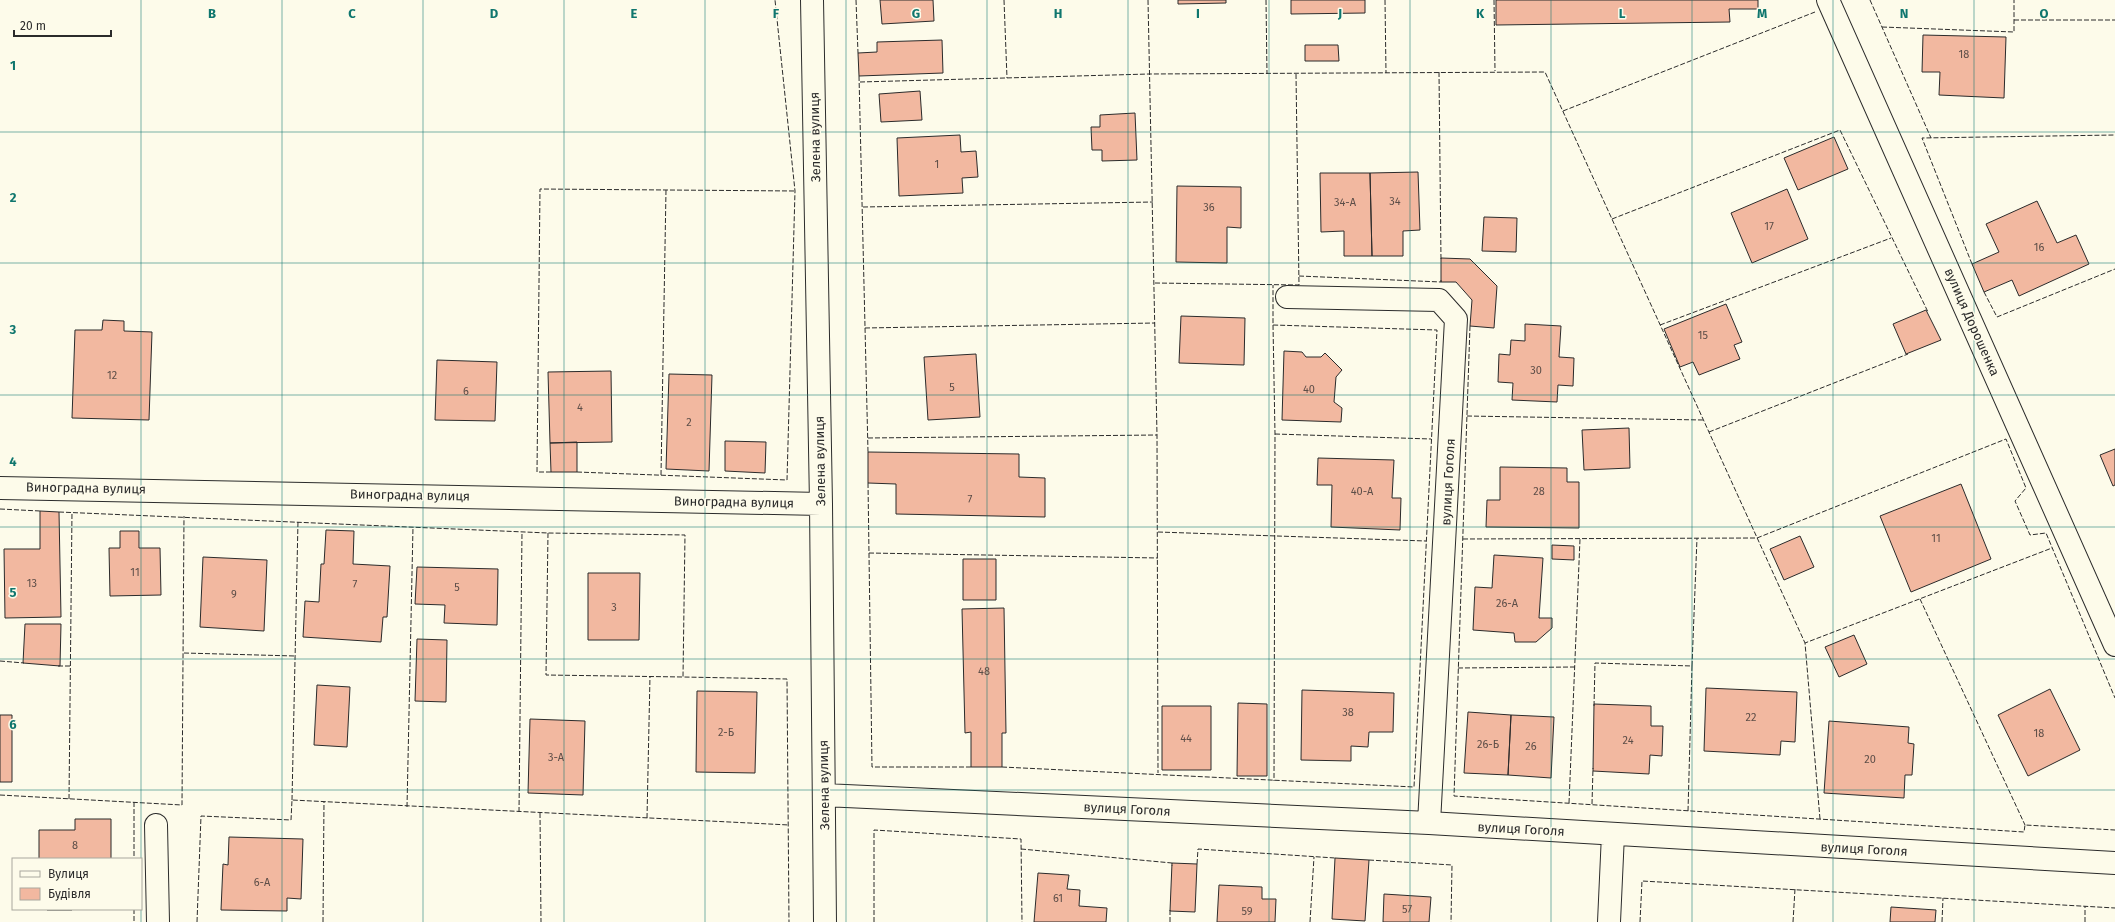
<svg xmlns="http://www.w3.org/2000/svg" width="2115" height="922" font-family="'Fira Sans',sans-serif">
<style>
.building{fill:#f2b8a0;stroke:#2b2b2b}
.lines{fill:none;stroke-linecap:round;stroke-linejoin:round}
.minor-casing{stroke:#2b2b2b;stroke-width:24}
.minor{stroke:#fdfbea;stroke-width:22}
.fence{stroke:#2b2b2b;stroke-width:1;stroke-dasharray:5 2;stroke-linecap:butt}
.grid{fill:none;stroke:#0f766e;stroke-width:1;stroke-opacity:0.55}
.labels{text-anchor:middle;dominant-baseline:central;stroke-width:3;stroke-linejoin:round;paint-order:stroke}
.number-label{font-size:11px;fill:#5d4e48}
.street-label{font-size:13px;fill:#2b2b2b;stroke:#fdfbea}
.grid-label{font-size:13px;text-anchor:middle;font-weight:bold;fill:#0f766e;stroke:#fdfbea;stroke-width:3;stroke-linejoin:round;paint-order:stroke}
</style>
<rect width="100%" height="100%" fill="#fdfbea"/>
<path class="building" d="M880,0H933L934,21L882,24Z
M1178,0H1226V3L1178,4Z
M1291,0H1365V13L1291,14Z
M1496,0H1758V9H1729L1730,22L1496,25Z
M1923,35L2006,37L2004,98L1939,95L1940,72H1922Z
M942,40L943,73L859,76L858,53L877,52V42Z
M1305,45H1338L1339,61H1305Z
M920,91L922,120L881,122L879,94Z
M1135,113L1137,160L1102,161V150H1092L1091,127H1100V115Z
M960,135L961,152L976,151L978,177L962,178L963,193L899,196L897,138Z
M1834,137L1848,169L1798,190L1784,158Z
M1418,172L1420,230L1403,231V256H1372L1370,173Z
M1320,173H1370L1372,256H1344V231L1321,232Z
M1177,186L1241,187V228L1227,227V263L1176,262Z
M1787,189L1808,239L1752,263L1731,213Z
M2037,201L2057,243L2076,235L2089,264L2019,296L2012,280L1984,292L1972,264L1999,252L1986,224Z
M1484,217L1517,218L1516,252L1482,251Z
M1441,258L1470,259L1497,286L1494,328L1470,326L1472,300L1456,282H1441Z
M1726,304L1742,342L1734,345L1740,359L1699,375L1693,362L1680,367L1664,329Z
M1926,310L1941,340L1906,354L1893,324Z
M1181,316L1245,318L1244,365L1179,363Z
M103,320L124,321V331L152,332L149,420L72,418L75,330H102Z
M1525,324L1561,326L1559,357L1574,358L1573,386L1558,385L1557,402L1512,400L1513,383L1498,382L1499,354L1510,355L1511,340L1525,341Z
M1284,351L1302,352L1306,357H1321L1325,353L1342,370L1336,377L1334,402L1342,408L1341,422L1282,420Z
M976,354L980,417L928,420L924,357Z
M437,360L497,362L495,421L435,420Z
M611,371L612,442L550,443L548,372Z
M669,374L712,375L709,471L666,469Z
M1629,428L1630,468L1584,470L1582,430Z
M725,441L766,442L765,473L725,471Z
M577,442V472H551L550,443Z
M2115,449V485L2113,486L2100,455Z
M868,452L1019,454V477L1045,478V517L896,514V484L868,483Z
M1318,458L1394,460L1392,498H1401L1400,530L1331,527L1332,485H1317Z
M1500,467L1567,468V482H1579V528L1486,527L1487,500H1500Z
M1961,484L1991,559L1911,592L1880,516Z
M40,511L59,512L61,617L5,618L4,549H40Z
M326,530L354,531L353,564L390,566L387,617H383L381,642L303,637L305,601L319,602L321,564H324Z
M120,531H139V548H160L161,595L110,596L109,548H120Z
M1800,536L1814,567L1784,580L1770,549Z
M1552,545L1574,546V560L1552,559Z
M1494,555L1543,558L1539,618H1552V628L1536,642H1515L1514,633L1473,630L1475,587L1492,588Z
M203,557L267,560L264,631L200,627Z
M963,559H996V600H963Z
M417,567L498,569L497,625L444,623L445,605L415,604Z
M588,573H640L639,640H588Z
M1004,608L1006,733H1002V767H971V732L965,733L962,609Z
M25,624H61L60,666L23,663Z
M1854,635L1867,664L1839,677L1825,647Z
M417,639L447,640L446,702L415,701Z
M317,685L350,687L347,747L314,745Z
M1706,688L1797,692L1795,742L1781,741L1780,755L1704,751Z
M2050,689L2080,750L2028,776L1998,715Z
M1302,690L1394,693L1393,732H1369L1368,747L1351,746V761L1301,760Z
M697,691L757,692L755,773L696,772Z
M1238,703L1267,704V776H1237Z
M1594,704L1651,706V726H1663L1662,756L1650,755L1649,774L1593,771Z
M1162,706H1211V770H1162Z
M1468,712L1511,715L1508,775L1464,773Z
M0,715H12V782H0Z
M1511,715L1554,717L1551,778L1508,775Z
M530,719L585,721L583,795L528,793Z
M1829,721L1909,727L1908,743L1914,744L1912,775H1905L1904,798L1824,793Z
M75,819H111V859H39V830H75Z
M229,837L303,839L301,899L287,898V911L221,910L223,864L228,865Z
M1335,858L1369,860L1365,921L1332,919Z
M1172,863L1197,864L1195,912L1170,911Z
M1038,873L1069,875L1067,889L1080,890L1079,906L1107,908L1106,922H1034Z
M1219,885L1262,887V899H1276L1275,922H1217Z
M1384,894L1431,897L1429,922H1383Z
M1891,907L1936,910L1935,922H1890Z
M47,909H72V910H47Z"/>
<g class="lines">
<defs>
<path id="minor" d="M812,0L821,504L825,922
M1828,0L2115,645
M1287,297L1439,300L1456,319L1429,823
M0,488L821,504
M824,795L1429,823L2115,863
M156,825L158,922
M1609,922L1613,834"/>
</defs>
<use href="#minor" class="minor-casing"/>
<use href="#minor" class="minor"/>
<path class="fence" d="M856,0L858,53
M1004,0L1007,78
M1148,0L1157,435L1158,773
M1266,0L1267,74
M1385,0L1386,73
M1494,0L1495,71
M1870,0L1931,138
M2014,20H2115
M1882,27L2014,32V0
M1439,72L1441,260
M859,76L868,452
M860,82L1149,74L1545,72L1805,643
M1563,111L1815,12
M863,207L1153,202
M1612,219L1840,130L1928,312
M1972,264L1922,138L2115,135
M1299,276L1441,282V280
M1155,283L1299,285L1296,74
M1984,292L1997,317L2115,269
M1273,325L1275,434L1274,781
M1660,325L1891,238
M1470,326L1454,796L2024,832L2025,825L2115,830
M865,328L1155,323
M1467,416L1703,420
M1709,432L1908,354
M1275,434L1431,439
M868,438L1157,435
M551,472H537L540,189L795,191
M577,472L787,480L795,191L775,0
M661,475L666,190
M868,483L872,767H971
M0,509L40,511
M59,512L548,533L685,535L683,677L787,679L789,922
M1158,532L1426,541
M548,533L546,675L683,677
M1463,539L1757,538L2006,439L2026,488L2015,501L2030,535L2046,533L2115,698
M869,553L1158,558
M1920,599L2025,825
M184,653L295,656
M0,661L24,663
M58,666H70
M1692,666L1697,538
M1458,668L1575,667
M1594,706L1595,663L1692,666L1688,811
M1002,767L1414,787L1437,330L1273,325V285
M0,795L182,805L184,516
M69,799L72,512
M292,800L298,521
M134,802V859
M1569,803L1580,539
M1592,804L1593,768
M407,807L413,527
M519,812L522,532
M540,813L541,922
M647,818L650,676
M1820,819L1805,643L2052,548
M1021,849L1172,863V866
M1369,860L1452,865L1451,922
M1197,864L1198,849L1335,858
M134,909V922
M197,922L201,816L291,820L292,800L789,825
M323,922L324,802
M874,922V830L1021,839L1022,922
M1170,922V908
M1310,922L1314,857
M1640,922L1642,881L2115,908
M1793,922L1795,889
M1942,922L1943,898
M2085,922V906"/>
</g>
<path class="grid" d="M141,0V859M282,0V922M423,0V922M564,0V922M705,0V922M846,0V922M987,0V922M1128,0V922M1269,0V922M1410,0V922M1551,0V922M1692,0V922M1833,0V922M1974,0V922M0,132H2115M0,263H2115M0,395H2115M0,527H2115M0,659H2115M0,790H2115M141,859V909M141,909V922"/>
<g class="labels">
<g class="number-label">
<text x="1964" y="54">18</text>
<text x="937" y="164">1</text>
<text x="1395" y="201">34</text>
<text x="1345" y="202">34-А</text>
<text x="1209" y="207">36</text>
<text x="1769" y="226">17</text>
<text x="2039" y="247">16</text>
<text x="1703" y="335">15</text>
<text x="1536" y="370">30</text>
<text x="112" y="375">12</text>
<text x="952" y="387">5</text>
<text x="1309" y="389">40</text>
<text x="466" y="391">6</text>
<text x="580" y="407">4</text>
<text x="689" y="422">2</text>
<text x="1362" y="491">40-А</text>
<text x="1539" y="491">28</text>
<text x="970" y="499">7</text>
<text x="1936" y="538">11</text>
<text x="135" y="572">11</text>
<text x="32" y="583">13</text>
<text x="355" y="584">7</text>
<text x="457" y="587">5</text>
<text x="234" y="594">9</text>
<text x="1507" y="603">26-А</text>
<text x="614" y="607">3</text>
<text x="984" y="671">48</text>
<text x="1348" y="712">38</text>
<text x="1751" y="717">22</text>
<text x="726" y="732">2-Б</text>
<text x="2039" y="733">18</text>
<text x="1186" y="738">44</text>
<text x="1628" y="740">24</text>
<text x="1488" y="744">26-Б</text>
<text x="1531" y="746">26</text>
<text x="556" y="757">3-А</text>
<text x="1870" y="759">20</text>
<text x="75" y="845">8</text>
<text x="262" y="882">6-А</text>
<text x="1058" y="898">61</text>
<text x="1407" y="909">57</text>
<text x="1247" y="911">59</text>
</g>
<g class="street-label">
<text transform="translate(815 137) rotate(-91)">Зелена вулиця</text>
<text transform="translate(1972 322) rotate(66)">вулиця Дорошенка</text>
<text transform="translate(820 461) rotate(-91)">Зелена вулиця</text>
<text transform="translate(1448 482) rotate(-87)">вулиця Гоголя</text>
<text transform="translate(86 488) rotate(1)">Виноградна вулиця</text>
<text transform="translate(410 495) rotate(1)">Виноградна вулиця</text>
<text transform="translate(734 502) rotate(1)">Виноградна вулиця</text>
<text transform="translate(824 785) rotate(-91)">Зелена вулиця</text>
<text transform="translate(1127 809) rotate(3)">вулиця Гоголя</text>
<text transform="translate(1521 829) rotate(3)">вулиця Гоголя</text>
<text transform="translate(1864 849) rotate(3)">вулиця Гоголя</text>
</g>
</g>
<g class="grid-label">
<text x="212" y="18">B</text>
<text x="352" y="18">C</text>
<text x="494" y="18">D</text>
<text x="634" y="18">E</text>
<text x="776" y="18">F</text>
<text x="916" y="18">G</text>
<text x="1058" y="18">H</text>
<text x="1198" y="18">I</text>
<text x="1340" y="18">J</text>
<text x="1480" y="18">K</text>
<text x="1622" y="18">L</text>
<text x="1762" y="18">M</text>
<text x="1904" y="18">N</text>
<text x="2044" y="18">O</text>
<text x="13" y="70">1</text>
<text x="13" y="202">2</text>
<text x="13" y="334">3</text>
<text x="13" y="466">4</text>
<text x="13" y="597">5</text>
<text x="13" y="729">6</text>
</g>
<rect x="12" y="858" width="130" height="52" fill="#fdfbea" stroke="#a9a89e"/>
<rect x="20" y="871" width="20" height="6" fill="#fdfbea" stroke="#a9a89e"/>
<text x="48" y="878" font-size="12" fill="#2b2b2b">Вулиця</text>
<rect x="20" y="888" width="20" height="12" fill="#f2b8a0" stroke="#a9a89e"/>
<text x="48" y="898" font-size="12" fill="#2b2b2b">Будівля</text>
<path d="M14 30v6h97v-6" fill="none" stroke="#2b2b2b" stroke-width="2"/>
<text x="20" y="30" font-size="12" fill="#2b2b2b" stroke="#fdfbea" stroke-width="3" paint-order="stroke">20 m</text>
</svg>
